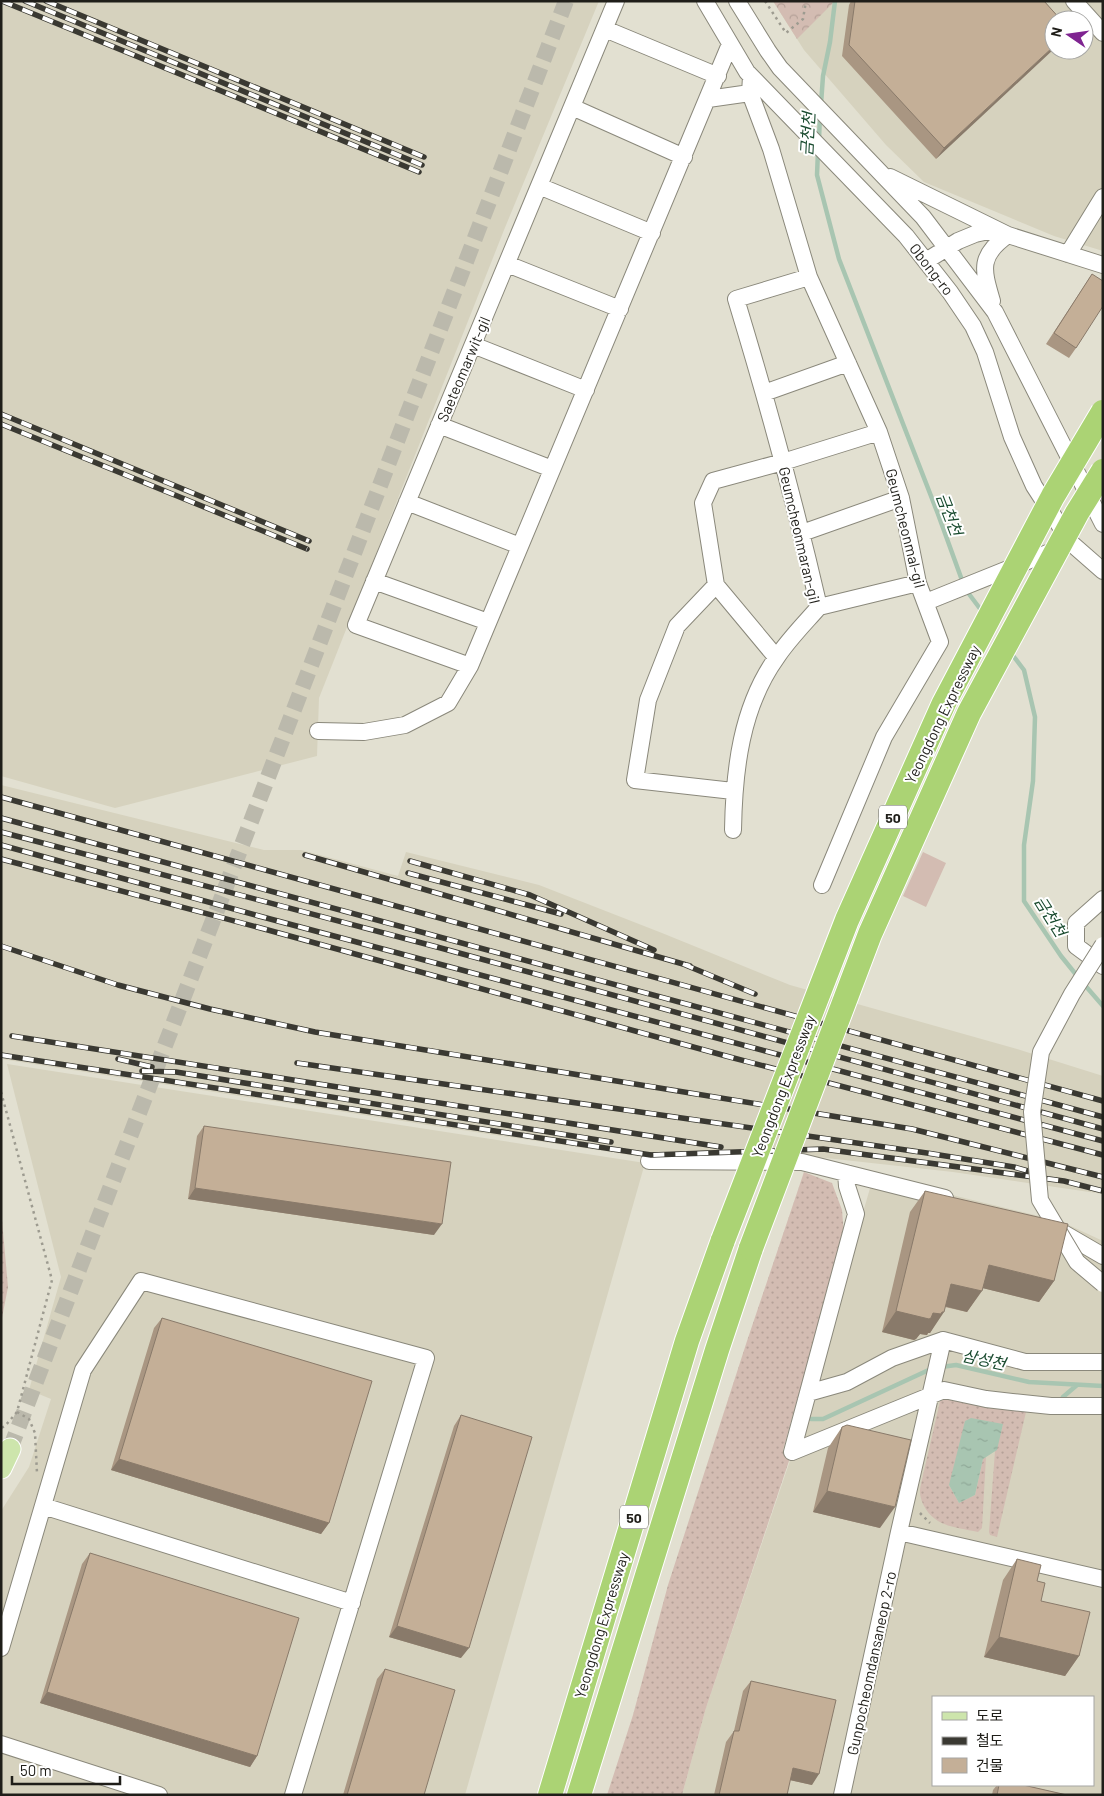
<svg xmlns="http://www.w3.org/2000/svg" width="1104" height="1796" font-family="Barlow,'Noto Sans KR',sans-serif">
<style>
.built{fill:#d6d2be;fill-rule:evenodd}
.grass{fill:url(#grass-dots)}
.park{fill:url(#park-crowns)}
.pitch{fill:#d3bcb2}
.water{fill:url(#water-ripples)}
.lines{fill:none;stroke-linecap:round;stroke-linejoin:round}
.stream{stroke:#a8c5b1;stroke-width:4.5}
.minor-tunnel{stroke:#bbb9ac;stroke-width:16;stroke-dasharray:16 8;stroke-linecap:butt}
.minor-casing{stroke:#8a887b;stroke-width:18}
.major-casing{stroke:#fff;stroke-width:23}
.highway-casing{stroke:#fff;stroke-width:26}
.path{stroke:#9d9b90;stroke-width:2.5;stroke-dasharray:2.5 4;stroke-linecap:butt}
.minor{stroke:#fff;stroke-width:16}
.major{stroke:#cde5ac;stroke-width:21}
.highway{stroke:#abd374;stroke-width:24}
.rail-casing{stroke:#3a3932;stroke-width:5.5}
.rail{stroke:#fff;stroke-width:4;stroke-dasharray:11;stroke-linecap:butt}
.minor-bridge-casing{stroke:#8a887b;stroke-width:18;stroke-linecap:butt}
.highway-bridge-casing{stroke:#fff;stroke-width:26;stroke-linecap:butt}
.minor-bridge{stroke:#fff;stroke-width:16}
.highway-bridge{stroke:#abd374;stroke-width:24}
.wall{fill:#a99682}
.shaded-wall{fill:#897a6a}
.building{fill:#c4af97;stroke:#897a6a}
.labels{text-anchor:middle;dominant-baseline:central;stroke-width:4;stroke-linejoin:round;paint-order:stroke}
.shield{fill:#fff;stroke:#62625e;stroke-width:1}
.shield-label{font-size:14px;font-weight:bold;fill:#1f1e19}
.street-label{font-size:15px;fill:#1f1e19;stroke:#fff}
.water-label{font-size:16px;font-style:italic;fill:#184a2e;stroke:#fff}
</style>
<defs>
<pattern id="grass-dots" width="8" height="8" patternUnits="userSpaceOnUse" patternTransform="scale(1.25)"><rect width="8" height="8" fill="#d3bcb2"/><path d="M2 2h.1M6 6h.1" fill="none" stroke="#b5a198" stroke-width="1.8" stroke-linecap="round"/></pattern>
<pattern id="park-crowns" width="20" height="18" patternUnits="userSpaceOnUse" patternTransform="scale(1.25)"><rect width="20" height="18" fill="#d3bcb2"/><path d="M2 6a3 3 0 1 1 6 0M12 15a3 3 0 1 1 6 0" fill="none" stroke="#b5a198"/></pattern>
<pattern id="water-ripples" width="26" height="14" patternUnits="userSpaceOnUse" patternTransform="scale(1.25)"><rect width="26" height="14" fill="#a8c5b1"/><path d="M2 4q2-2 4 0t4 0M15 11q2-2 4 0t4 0" fill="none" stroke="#90a998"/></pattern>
</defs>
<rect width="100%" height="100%" fill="#e2e0d1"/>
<path class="built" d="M1,1H599L504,230L319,698L317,756L115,808L1,776Z
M773,1H1103V251L1054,236L924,182L886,145L804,50ZM1054,20H1084V50H1054Z
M1,785L264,850H301L398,876L406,852L539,885L662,933L790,985L1017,1049L1103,1076V1194L953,1172L817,1157L651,1158L428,1125L1,1059Z
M7,1064L645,1163L465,1795H1V1511L29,1467L51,1399L29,1390L61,1277Z
M875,1171L952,1195L1060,1221L1103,1241V1795H682L706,1708L797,1440ZM933,1697H1093V1785H933Z"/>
<path class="grass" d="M804,1172L832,1183L842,1210L844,1236L783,1450L792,1452L706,1708L682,1795H607L633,1715L668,1585L747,1341Z
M1,1209L8,1287L1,1323Z
M946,1394L1026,1412L997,1537L990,1535L989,1532L995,1451L1003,1424L949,1485L959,1503L975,1495L983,1459L986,1457L982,1528L978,1532C955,1527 934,1527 923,1504C920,1497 919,1491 921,1484L941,1397Z"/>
<path class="park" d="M773,1H835L797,39Z"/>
<path class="pitch" d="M923,852L946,863L926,907L903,896Z"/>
<path class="water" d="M971,1418L1003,1424L997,1450L983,1459L975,1495L959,1503L949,1485L965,1421Z"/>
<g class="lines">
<path class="stream" d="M821,104L823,76L830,42L835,1
M819,139L820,116
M818,151L817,175L839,259L938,514L963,583
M966,590L984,614
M1011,653L1024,670L1035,717L1033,781L1024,845V901L1061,956L1078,977
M1083,983L1103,1006
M941,1367L956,1365L1029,1382L1103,1386
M1063,1397L1077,1385
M811,1419H823L933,1368"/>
<path class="minor-tunnel" d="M10,1449L566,1"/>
<defs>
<path id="minor" d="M705,1L747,72L906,236L950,292L973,326L985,352L1012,437L1034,486L1071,543L1103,571
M737,1L768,51L780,68L923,217L995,312L1103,524
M1074,1L1103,33
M605,29L718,76
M751,77L750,93L771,149L809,277L879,432L901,498L918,583L940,642L884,737L822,885
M708,99L750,93
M572,107L684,157
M890,177L1008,235C978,256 983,270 992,301
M539,186L652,233
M1068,254L1103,197
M926,261L958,241L975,234L989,231L1008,235L1103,265
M507,264L620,309
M473,345L586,390
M764,393L848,363
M439,425L552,469
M407,502L520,546
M802,533L901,498
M374,581L488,622
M716,585L677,626L648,700L635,780L733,791
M926,602L1060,548
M819,607L918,583
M776,657L716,585L703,503L713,481L783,462L879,432
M470,666L356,625L616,1
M318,731L364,732L405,725L448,703L470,666L730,44
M733,830C734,770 741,707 777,657C789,639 805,623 819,607C795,503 767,401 736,299L809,277
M1103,899L1076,923V946L1103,966
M649,1161L802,1162L945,1198
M1053,1227L1103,1256
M808,1393L847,1382L892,1358L943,1340L1025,1362H1103
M792,1452L944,1390L986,1399L1012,1402L1051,1406H1103
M792,1452L856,1214L847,1186L846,1173
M43,1506L352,1603
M899,1532L943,1340
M1,1648L83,1370L141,1281L426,1358L293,1795
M1,1744L159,1795
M842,1795L899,1532L1103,1579"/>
<path id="major" d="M1,1468L10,1449"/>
<path id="highway" d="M550,1795L687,1341L723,1240
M579,1795L717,1350L751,1248"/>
</defs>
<use href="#minor" class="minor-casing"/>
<use href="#major" class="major-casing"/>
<use href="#highway" class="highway-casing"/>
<path class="path" d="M765,1L786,33L803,19L806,1
M1,1092L52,1280L17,1412L5,1426L1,1428
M17,1412L29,1419L35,1433L37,1473
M920,1513L930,1523"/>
<use href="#minor" class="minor"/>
<use href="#major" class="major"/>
<use href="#highway" class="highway"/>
<defs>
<path id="rail" d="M2,1L419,172
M25,1L422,165
M46,1L424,157
M1,414L309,541
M1,424L307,549
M1,797L1103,1101
M1,818L1103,1117
M1,832L437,947L1103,1129
M1,845L259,916L1103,1141
M305,855L690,966
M1,859L257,927L726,1056L1103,1155
M410,861L530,895L654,950
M408,873L561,914
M1,946L118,985L210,1009L315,1032L912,1129L1103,1177
M683,964L755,994
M12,1036L721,1147
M1,1055L651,1155L823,1149L1064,1181L1103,1191
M118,1059L152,1067
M297,1063L927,1153L1014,1167L1028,1171
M142,1071L176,1072L611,1142"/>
</defs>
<use href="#rail" class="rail-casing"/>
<use href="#rail" class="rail"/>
<defs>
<path id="minor-bridge" d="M1103,945L1072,994L1041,1052L1032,1112L1040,1200L1077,1262L1103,1284"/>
<path id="highway-bridge" d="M723,1240L847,920L944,703L1053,496L1103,412
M751,1248L870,934L969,713L1077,513L1103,471"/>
</defs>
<use href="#minor-bridge" class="minor-bridge-casing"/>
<use href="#highway-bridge" class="highway-bridge-casing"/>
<use href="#minor-bridge" class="minor-bridge"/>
<use href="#highway-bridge" class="highway-bridge"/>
</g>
<path class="wall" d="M851,1H1044L1061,20L936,159L842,56L849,5Z
M1092,274L1076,348L1069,358L1046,344Z
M204,1126L434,1235L188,1199L197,1136Z
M925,1191L1054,1281L1039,1302L983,1288L967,1312L945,1307L930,1333H928L927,1335L920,1334L916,1339L914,1340L882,1332L910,1212Z
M162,1318L329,1523L321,1534L111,1470L154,1328Z
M461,1415V1658L389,1637L454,1426Z
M842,1427L880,1528L813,1512L828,1448Z
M90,1553L257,1756L250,1767L40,1703L82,1564Z
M1017,1559L1037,1581L1041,1601L1079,1656L1065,1676L984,1657L1003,1580Z
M385,1669L424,1795H343L377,1679Z
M751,1681L812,1785L790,1780L787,1795H714L726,1742L734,1731L743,1691Z
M997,1785H1023L1067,1795H992L993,1790Z"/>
<path class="shaded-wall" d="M1054,46V49L936,159L944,148Z
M195,1188L442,1224L434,1235L188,1199Z
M989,1265L1054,1281L1039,1302L974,1286Z
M951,1284L982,1291L967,1312L936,1304Z
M896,1311L933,1313L944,1312L930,1333H928L927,1335L920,1334L916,1339L914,1340L882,1332Z
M119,1459L329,1523L321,1534L111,1470Z
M827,1491L895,1507L880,1528L813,1512Z
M397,1626L469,1648L461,1658L389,1637Z
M999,1637L1079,1656L1065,1676L984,1657Z
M47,1692L257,1756L250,1767L40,1703Z
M793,1768L819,1774L812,1785L785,1779Z"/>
<path class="building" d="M855,1H1044L1061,20H1054V46L944,148L849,45Z
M1092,274L1103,281V306L1076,348L1054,333Z
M204,1126L451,1162L442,1224L195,1188Z
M925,1191L1068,1224L1054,1281L989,1265L982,1291L951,1284L944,1312H942L941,1314L933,1313L931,1318L929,1319L896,1311Z
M162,1318L372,1381L329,1523L119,1459Z
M461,1415L532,1437L469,1648L397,1626Z
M847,1425L911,1440L895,1507L827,1491L842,1427Z
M90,1553L299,1618L257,1756L47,1692Z
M1017,1559L1041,1565L1037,1581L1045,1583L1041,1601L1090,1612L1079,1656L999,1637Z
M385,1669L455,1690L424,1795H347Z
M751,1681L836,1700L819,1774L793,1768L787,1795H719L734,1731H739Z
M999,1785H1023L1067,1795H997Z"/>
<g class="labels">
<g class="shield">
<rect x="879" y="805.5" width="28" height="23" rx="4"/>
<rect x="620" y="1505.5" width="28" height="23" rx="4"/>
</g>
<g class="shield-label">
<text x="893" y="817">50</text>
<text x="634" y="1517">50</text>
</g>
<g class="street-label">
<text transform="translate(932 269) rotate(52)">Obong-ro</text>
<text transform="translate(463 369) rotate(-67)">Saeteomarwit-gil</text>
<text transform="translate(906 528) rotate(76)">Geumcheonmal-gil</text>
<text transform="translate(800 535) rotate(77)">Geumcheonmaran-gil</text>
<text transform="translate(942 714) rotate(-64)">Yeongdong Expressway</text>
<text transform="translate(783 1086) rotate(-69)">Yeongdong Expressway</text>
<text transform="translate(601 1625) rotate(-73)">Yeongdong Expressway</text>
<text transform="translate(871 1663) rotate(-78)">Gunpocheomdansaneop 2-ro</text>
</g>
<g class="water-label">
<text transform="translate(807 134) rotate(-87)">금천천</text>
<text transform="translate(950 514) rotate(69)">금천천</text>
<text transform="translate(1051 916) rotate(58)">금천천</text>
<text transform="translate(984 1359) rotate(12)">삼성천</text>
</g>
</g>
<rect width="1104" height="1796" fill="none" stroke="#1f1e19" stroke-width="5"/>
<rect x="932" y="1696" width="162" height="90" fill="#ffffff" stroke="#a5a5a3"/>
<rect x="942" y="1712" width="25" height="8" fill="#cde5ac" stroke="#a5a5a3"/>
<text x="976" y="1721" font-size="15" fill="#1f1e19">도로</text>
<rect x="942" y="1737" width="25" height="8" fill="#3a3932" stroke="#a5a5a3"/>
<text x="976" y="1746" font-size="15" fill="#1f1e19">철도</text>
<rect x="942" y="1758" width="25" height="15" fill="#c4af97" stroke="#a5a5a3"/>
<text x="976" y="1771" font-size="15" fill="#1f1e19">건물</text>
<g transform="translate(1069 35) rotate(283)"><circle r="24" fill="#ffffff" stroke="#a5a5a3"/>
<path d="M0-4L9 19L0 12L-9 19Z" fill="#7f2491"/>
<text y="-8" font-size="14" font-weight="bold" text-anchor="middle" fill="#1f1e19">N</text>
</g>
<path d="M12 1776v8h108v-8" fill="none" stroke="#1f1e19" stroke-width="2.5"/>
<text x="20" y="1776" font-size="15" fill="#1f1e19" stroke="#ffffff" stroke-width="4" paint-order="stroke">50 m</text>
</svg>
